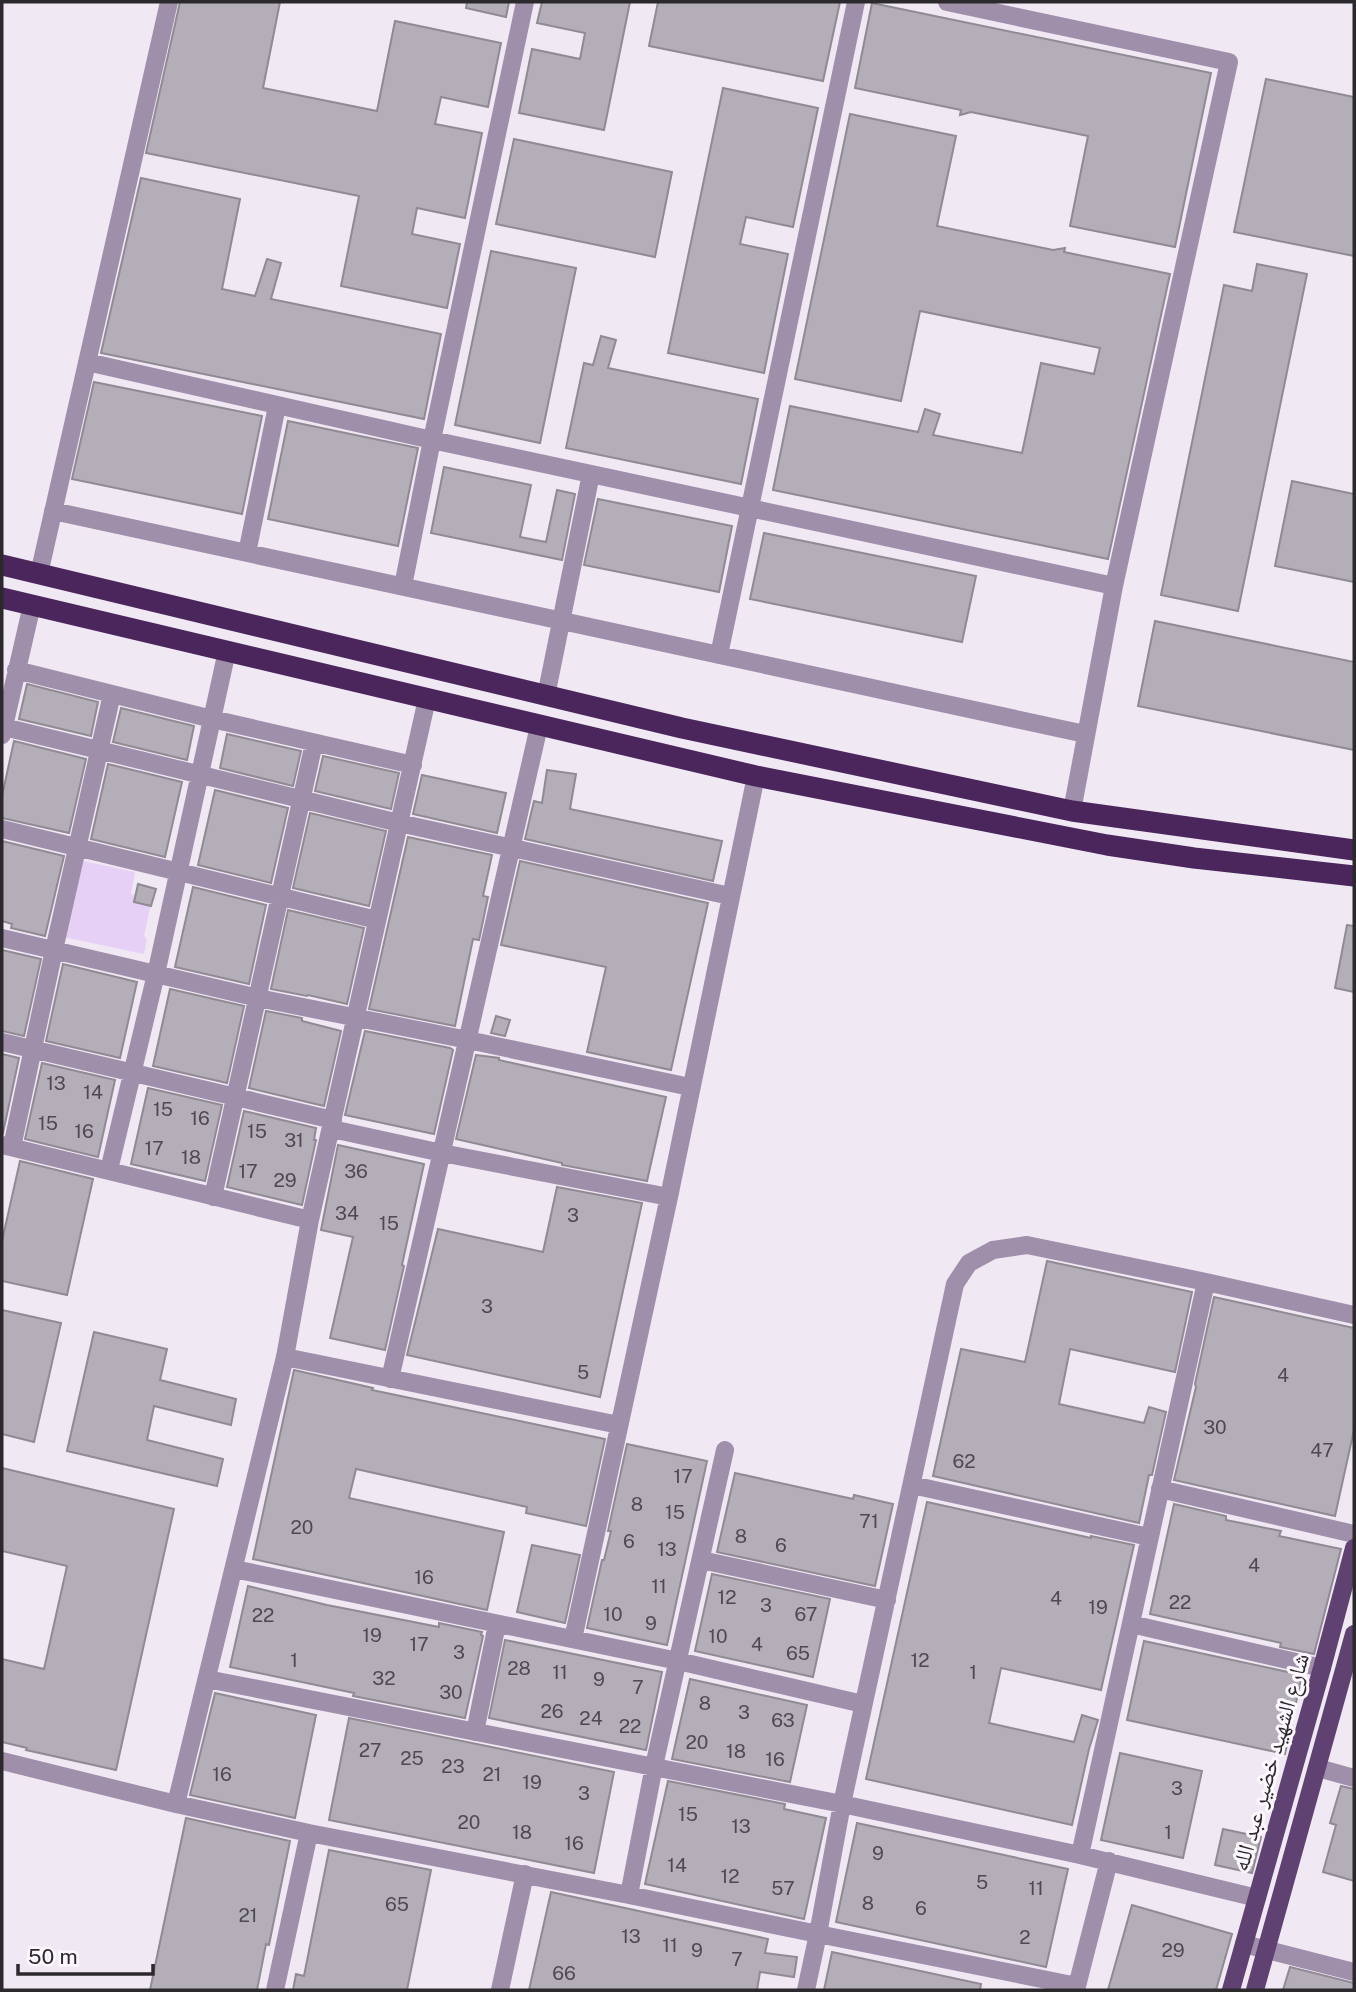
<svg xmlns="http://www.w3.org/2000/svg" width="1356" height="1992" font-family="'Public Sans','Noto Naskh Arabic',sans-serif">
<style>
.green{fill:#e7d0f6}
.building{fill:#b4aeb8;stroke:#908a94;stroke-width:2}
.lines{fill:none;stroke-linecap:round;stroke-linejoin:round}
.minor{stroke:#a08fab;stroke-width:18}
.major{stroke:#604272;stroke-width:18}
.highway{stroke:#4a265d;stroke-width:21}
.labels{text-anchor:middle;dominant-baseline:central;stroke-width:6;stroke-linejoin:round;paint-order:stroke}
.number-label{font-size:19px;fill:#4e4a50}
.street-label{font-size:23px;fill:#2c292d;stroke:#fcf8fe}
</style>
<rect width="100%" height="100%" fill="#f0e9f4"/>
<path class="green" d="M79,860L135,872L131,894L152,898L144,936L147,939L144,954L63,937Z"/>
<path class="building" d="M180,2H280L263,88L377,111L395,21L501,43L488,107L441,97L435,124L482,133L465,218L417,208L412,234L460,244L447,308L341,286L359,196L146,153Z
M467,2H509L506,17L466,8Z
M542,2H630L604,130L519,113L532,49L580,59L585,33L537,23Z
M658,2H840L823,81L649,46Z
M872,3L1211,73L1175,247L1070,226L1088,136L971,112L960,115L961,110L855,88Z
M1266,79L1354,97V256L1234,232Z
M723,88L818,108L793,227L746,217L740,244L788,254L764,373L668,353Z
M850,114L956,136L937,226L1053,250L1065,248L1064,252L1170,274L1108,559L773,490L790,406L918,432L925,409L940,414L933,435L1022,453L1041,363L1094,374L1100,348L920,311L901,401L795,379Z
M514,139L672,172L655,257L496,224Z
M141,178L240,199L222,289L255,296L267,259L281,263L271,299L441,334L424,419L101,353Z
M491,251L576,268L540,443L455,425Z
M1257,264L1307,274L1238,611L1161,595L1224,285L1252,291Z
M601,336L616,340L608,368L758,399L741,484L566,448L584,363L593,365Z
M94,382L262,416L242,514L72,479Z
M288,421L418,448L398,546L268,519Z
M444,467L531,485L520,537L546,542L557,490L575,494L562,560L431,533Z
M1292,481L1354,494V582L1275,566Z
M598,499L732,526L719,592L584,565Z
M764,533L976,576L962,642L750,599Z
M1155,621L1354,662V750L1138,706Z
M27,684L98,702L91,736L19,719Z
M121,708L194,726L187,760L113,742Z
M227,734L301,751L293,786L220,768Z
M14,741L86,759L69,833L2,818V796Z
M323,756L399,773L391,809L315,791Z
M108,764L182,782L165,857L91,839Z
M547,770L576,774L570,809L722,841L713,881L525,839L534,801L542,803Z
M422,775L506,793L497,833L413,814Z
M215,790L288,808L271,883L198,865Z
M310,813L386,831L369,906L293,888Z
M408,837L492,855L483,896L488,897L479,940L473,939L455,1026L369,1009Z
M2,841L64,856L45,936L11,928L12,924L2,921Z
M520,861L708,903L671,1070L587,1052L606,967L501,945Z
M138,884L156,889L151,906L134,902Z
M193,887L266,905L249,984L175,967Z
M288,910L364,928L347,1004L308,995L307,996L271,989Z
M1347,925L1354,926V992L1335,988Z
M2,950L41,959L24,1036L2,1031Z
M63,964L137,982L120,1058L46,1041Z
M170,989L244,1006L227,1083L153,1066Z
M266,1011L302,1018V1021L341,1031L324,1106L249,1088Z
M496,1016L510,1020L505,1036L491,1033Z
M365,1031L450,1048L453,1050L434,1134L345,1115Z
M2,1054L19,1058L3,1133L2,1132Z
M476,1055L499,1058V1060L666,1097L647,1181L562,1165V1163L456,1139Z
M42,1063L115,1080L98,1157L25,1139Z
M148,1088L222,1105L205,1181L131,1164Z
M244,1111L316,1128L314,1140H316L302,1205L227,1187Z
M338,1145L424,1164L402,1265L404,1266L385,1350L330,1338L353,1237L321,1230Z
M20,1161L93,1179L67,1295L2,1281V1241Z
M557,1187L642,1203L600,1397L407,1355L438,1229L543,1252Z
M1047,1261L1192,1292L1175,1372L1070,1349L1059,1404L1144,1423L1149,1407L1166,1412L1152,1475H1149L1139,1523L933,1476L961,1349L1025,1362Z
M1214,1297L1354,1328V1430L1335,1516L1174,1480L1196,1387L1195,1384Z
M2,1310L61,1323L34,1442L2,1434Z
M94,1332L167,1349L160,1380L236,1399L231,1425L154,1406L147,1440L223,1459L217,1486L67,1451Z
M294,1370L373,1388L372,1390L605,1439L586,1526L526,1513L527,1507L356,1469L349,1498L504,1532L487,1610L253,1559Z
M627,1444L707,1461L667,1645L587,1628L602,1560H604L611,1531H608Z
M2,1468L174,1509L116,1770L26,1750L27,1748L2,1742V1659L44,1669L67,1566L2,1551Z
M735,1473L853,1499L854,1495L893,1504L875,1586L717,1552Z
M927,1502L1091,1538V1536L1134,1545L1101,1690L1001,1668L989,1723L1074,1742L1082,1715L1098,1720L1089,1749L1072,1825L866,1779Z
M1174,1504L1226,1516V1520L1281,1531L1279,1536L1341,1549L1314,1654L1280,1647L1281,1643L1150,1614Z
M532,1545L580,1555L565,1623L517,1612Z
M712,1574L830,1599L813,1677L695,1651Z
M248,1586L327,1605L439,1627V1623L482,1632L481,1635L483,1636L465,1718L353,1696L354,1693L230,1667Z
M505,1640L662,1672L646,1750L489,1718Z
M1144,1641L1302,1675L1285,1754L1127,1720Z
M690,1679L807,1705L790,1782L672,1759Z
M215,1693L316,1715L295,1818L190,1795Z
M349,1718L614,1772L594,1873L329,1820Z
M1120,1753L1202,1771L1183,1858L1101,1840Z
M668,1781L785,1804L784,1809L826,1818L804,1919L645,1884Z
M1341,1786L1354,1789V1881L1323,1872L1336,1825L1330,1823Z
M186,1818L290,1841L269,1945L266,1944L257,1990H150Z
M857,1823L1068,1869L1046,1967L836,1922Z
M1223,1829L1261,1837L1252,1873L1215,1865Z
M329,1850L431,1870L407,1990H293L296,1974L304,1976Z
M551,1892L768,1939L765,1953L797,1957L794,1977L760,1972L757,1990H529Z
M1132,1905L1232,1934L1216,1990H1108Z
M832,1952L981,1984L980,1990H824Z
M1290,1967L1354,1983V1990H1283Z"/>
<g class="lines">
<path class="minor" d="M947,2L1229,62L1114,586L1072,811
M87,362L432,440L1114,586
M53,511L1085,734
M247,553L277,406
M39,574L169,2
M403,586L432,440L525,2
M719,655L856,2
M16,670L212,719L413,765
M546,696L591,474
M4,727L399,823L730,896
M2,735L32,605
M2,829L377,920
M2,938L258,998L468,1040L690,1087
M2,1042L333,1120
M332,1129L442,1153L669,1197
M2,1145L310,1220
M12,1147L54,950L112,694
M109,1170L156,974L227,651
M213,1197L314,743
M285,1357L619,1425
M390,1379L539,726
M725,1450L654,1766L629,1895L818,1934L806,1990
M912,1485L1149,1537
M1160,1489L1354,1534
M701,1560L887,1600
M234,1569L678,1661L863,1704
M1131,1624L1322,1668
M573,1639L669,1197L756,776
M207,1679L842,1804L1080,1855L1257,1898
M475,1732L497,1624
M2,1761L176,1804L309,1833L629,1895
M1318,1768L1354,1778
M176,1804L285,1357L310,1220L427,699
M1080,1855L1206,1282
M1244,1944L1354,1972
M1077,1986L818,1934L842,1804L955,1284L969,1263L993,1250L1027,1245L1206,1282L1354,1315
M275,1990L309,1833
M500,1990L525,1874
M1076,1990L1109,1861"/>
<path class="major" d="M1231,1990L1322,1668L1354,1548
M1255,1990L1354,1634"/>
<path class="highway" d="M2,565L682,728L1072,811L1354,850
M2,598L756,776L1107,845L1194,858L1354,876"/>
</g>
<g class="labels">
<g class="number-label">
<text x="56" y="1083">13</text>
<text x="93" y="1092">14</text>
<text x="163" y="1109">15</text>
<text x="200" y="1118">16</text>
<text x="48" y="1123">15</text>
<text x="84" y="1131">16</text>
<text x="257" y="1131">15</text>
<text x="294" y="1140">31</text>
<text x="154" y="1148">17</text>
<text x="191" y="1157">18</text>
<text x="248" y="1171">17</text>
<text x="356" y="1171">36</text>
<text x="285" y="1180">29</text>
<text x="347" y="1213">34</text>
<text x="573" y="1215">3</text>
<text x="389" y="1223">15</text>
<text x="487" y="1306">3</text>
<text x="583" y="1372">5</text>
<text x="1283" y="1375">4</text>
<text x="1215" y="1427">30</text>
<text x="1322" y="1450">47</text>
<text x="964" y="1461">62</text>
<text x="683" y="1476">17</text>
<text x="637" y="1504">8</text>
<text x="675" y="1512">15</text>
<text x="869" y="1521">71</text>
<text x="302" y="1527">20</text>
<text x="741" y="1536">8</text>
<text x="629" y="1541">6</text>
<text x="781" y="1545">6</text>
<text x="667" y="1549">13</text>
<text x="1254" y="1565">4</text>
<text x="424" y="1577">16</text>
<text x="659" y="1586">11</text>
<text x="727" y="1597">12</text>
<text x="1056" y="1598">4</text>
<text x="1180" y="1602">22</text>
<text x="766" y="1605">3</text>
<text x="1098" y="1607">19</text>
<text x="613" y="1614">10</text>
<text x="806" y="1614">67</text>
<text x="263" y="1615">22</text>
<text x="651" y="1623">9</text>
<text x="372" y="1635">19</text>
<text x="718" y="1636">10</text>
<text x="419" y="1644">17</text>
<text x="757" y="1644">4</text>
<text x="459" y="1652">3</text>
<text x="798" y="1653">65</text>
<text x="294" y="1660">1</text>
<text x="920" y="1660">12</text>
<text x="519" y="1668">28</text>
<text x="560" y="1672">11</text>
<text x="973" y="1672">1</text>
<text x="384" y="1678">32</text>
<text x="599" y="1679">9</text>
<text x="638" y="1687">7</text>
<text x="451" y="1692">30</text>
<text x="705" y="1703">8</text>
<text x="552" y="1711">26</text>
<text x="744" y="1712">3</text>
<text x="591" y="1718">24</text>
<text x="783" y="1720">63</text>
<text x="630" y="1726">22</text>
<text x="697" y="1742">20</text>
<text x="370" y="1750">27</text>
<text x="736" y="1751">18</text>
<text x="412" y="1758">25</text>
<text x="775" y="1759">16</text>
<text x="453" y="1766">23</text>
<text x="222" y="1774">16</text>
<text x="492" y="1774">21</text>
<text x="532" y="1782">19</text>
<text x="1177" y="1788">3</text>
<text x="584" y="1793">3</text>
<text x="688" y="1814">15</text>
<text x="469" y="1822">20</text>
<text x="741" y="1826">13</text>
<text x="522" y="1832">18</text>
<text x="1168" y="1832">1</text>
<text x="574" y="1843">16</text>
<text x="878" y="1853">9</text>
<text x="677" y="1865">14</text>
<text x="730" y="1876">12</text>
<text x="982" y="1882">5</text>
<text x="783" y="1888">57</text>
<text x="1036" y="1888">11</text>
<text x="868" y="1903">8</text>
<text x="397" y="1904">65</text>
<text x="921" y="1908">6</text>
<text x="248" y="1915">21</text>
<text x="631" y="1936">13</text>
<text x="1025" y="1937">2</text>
<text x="670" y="1945">11</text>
<text x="697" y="1950">9</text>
<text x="1173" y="1950">29</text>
<text x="737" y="1959">7</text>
<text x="564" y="1973">66</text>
</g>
<g class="street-label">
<text transform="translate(1270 1762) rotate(-74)">شارع الشهيد خضير عبد الله</text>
</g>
</g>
<rect width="1356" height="1992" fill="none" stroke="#2c292d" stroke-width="7"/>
<path d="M18 1964v10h135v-10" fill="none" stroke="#2c292d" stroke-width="3.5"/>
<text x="28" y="1964" font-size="21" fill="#2c292d" stroke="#fcf8fe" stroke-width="5" paint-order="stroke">50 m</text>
</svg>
